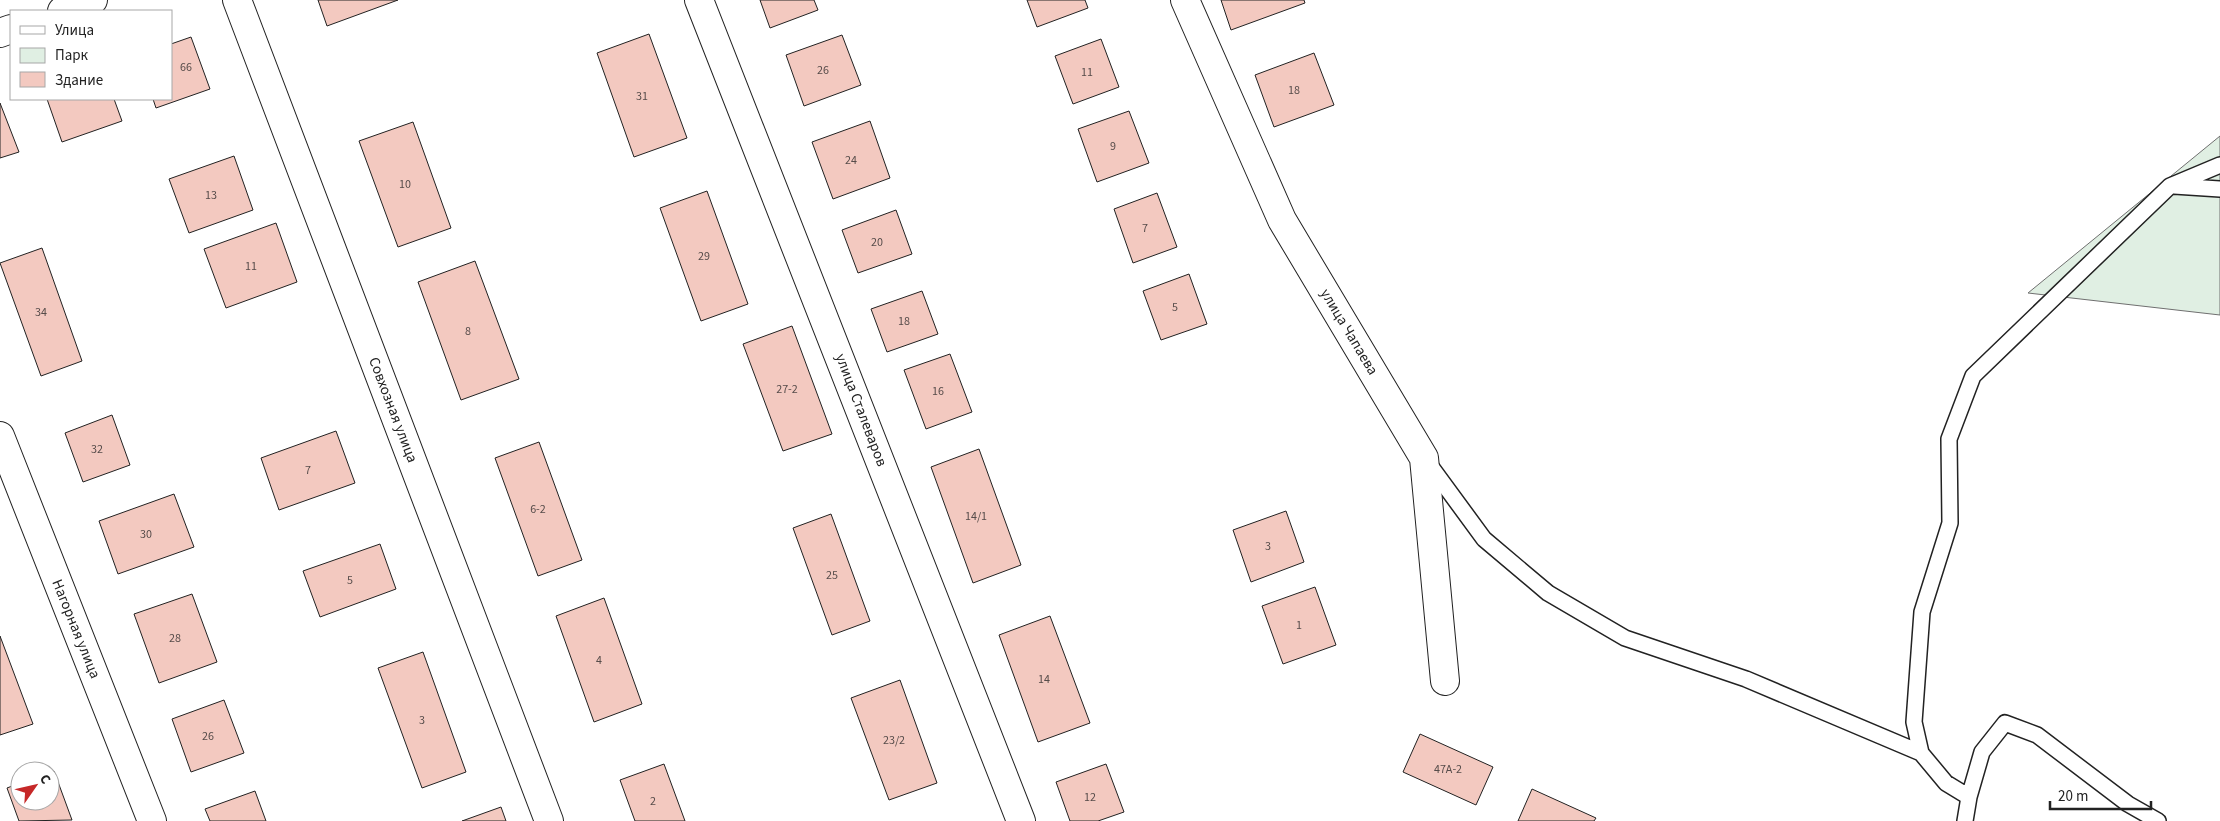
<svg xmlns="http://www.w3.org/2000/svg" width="2220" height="821" font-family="'Source Sans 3',sans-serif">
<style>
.green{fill:#e0efe3;stroke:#6f6f6f}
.building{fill:#f3c9c0;stroke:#222}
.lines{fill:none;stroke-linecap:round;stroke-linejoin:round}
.lane-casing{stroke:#222;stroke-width:18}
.street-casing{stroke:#222;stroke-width:30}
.lane{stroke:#fff;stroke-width:15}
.street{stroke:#fff;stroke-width:28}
.labels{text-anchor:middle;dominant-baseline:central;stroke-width:4;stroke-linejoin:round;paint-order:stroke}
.number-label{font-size:12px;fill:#564c4a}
.street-label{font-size:15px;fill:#222;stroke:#fff}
</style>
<rect width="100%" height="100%" fill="#fff"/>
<path class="green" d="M2220,136V315L2028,293Z"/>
<path class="building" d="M318,0H398L327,26Z
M760,0H814L818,10L770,28Z
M1027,0H1085L1088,8L1037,27Z
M1221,0H1304L1305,3L1231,30Z
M649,34L687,138L634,157L597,53Z
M842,35L861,85L804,106L786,55Z
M191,37L210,89L156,108L153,99H171V44Z
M1101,39L1119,87L1073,104L1055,56Z
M1314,53L1334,105L1274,127L1255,75Z
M47,99H114L122,121L62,142Z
M0,103L19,152L0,158Z
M1129,111L1149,163L1097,182L1078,129Z
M870,121L890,178L833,199L812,142Z
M413,122L451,228L398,247L359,141Z
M234,156L253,210L189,233L169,179Z
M707,191L748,304L701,321L660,208Z
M1157,193L1177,247L1133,263L1114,209Z
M896,210L912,254L858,273L842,230Z
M276,223L297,282L226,308L204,249Z
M42,248L82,361L41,376L0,263Z
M475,261L519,379L461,400L418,282Z
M1189,274L1207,324L1161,340L1143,291Z
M922,291L938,334L887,352L871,309Z
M792,326L832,434L783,451L743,344Z
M950,354L972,412L926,429L904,370Z
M112,415L130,465L83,482L65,433Z
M336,431L355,483L279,510L261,458Z
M539,442L582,560L538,576L495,458Z
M979,449L1021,565L973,583L931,467Z
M174,494L194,547L118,574L99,521Z
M1286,511L1304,562L1251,582L1233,530Z
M831,514L870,621L832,635L793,528Z
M380,544L396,589L320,617L303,571Z
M1315,587L1336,645L1283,664L1262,606Z
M192,594L217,662L159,683L134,614Z
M604,598L642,704L594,722L556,616Z
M1050,616L1090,723L1038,742L999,635Z
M0,636L33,724L0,735Z
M423,652L466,772L422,788L378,668Z
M900,680L937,783L889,800L851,698Z
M224,700L244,753L191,772L172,719Z
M1420,734L1493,767L1476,805L1403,772Z
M664,764L685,821H635L620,780Z
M1106,764L1124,812L1098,821H1070L1056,782Z
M54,771L72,820L19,821L7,788L20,783V801H50V772Z
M1532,789L1596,818L1594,821H1518Z
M255,791L266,821H210L205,809Z
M501,807L506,821H462Z"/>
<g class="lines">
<defs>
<path id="lane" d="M2174,186L2220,189
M1429,464L1484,539L1548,593L1625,638L1746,679L1921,753
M1969,797L1946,783L1921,753L1914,722L1922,612L1950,523L1949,439L1973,376L2170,186L2220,165
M1965,821L1969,797L1982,752L2005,723L2037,735L2128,804L2158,821"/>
<path id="street" d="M237,0L549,821
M699,0L1021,821
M1185,0L1282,220L1424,458L1445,681
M62,11L93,0
M0,33L11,29
M0,436L152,821"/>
</defs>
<use href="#lane" class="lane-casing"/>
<use href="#street" class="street-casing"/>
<use href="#lane" class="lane"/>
<use href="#street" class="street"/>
</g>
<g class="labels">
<g class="number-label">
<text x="186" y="67">66</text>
<text x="823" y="70">26</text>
<text x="1087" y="72">11</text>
<text x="1294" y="90">18</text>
<text x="642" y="96">31</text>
<text x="1113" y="146">9</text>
<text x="851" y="160">24</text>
<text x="405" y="184">10</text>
<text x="211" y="195">13</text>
<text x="1145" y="228">7</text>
<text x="877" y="242">20</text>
<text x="704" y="256">29</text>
<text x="251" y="266">11</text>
<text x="1175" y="307">5</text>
<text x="41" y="312">34</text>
<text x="904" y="321">18</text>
<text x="468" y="331">8</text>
<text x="787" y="389">27-2</text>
<text x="938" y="391">16</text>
<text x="97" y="449">32</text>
<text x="308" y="470">7</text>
<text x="538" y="509">6-2</text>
<text x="976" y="516">14/1</text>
<text x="146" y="534">30</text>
<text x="1268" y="546">3</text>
<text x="832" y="575">25</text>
<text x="350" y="580">5</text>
<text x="1299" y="625">1</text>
<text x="175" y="638">28</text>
<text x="599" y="660">4</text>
<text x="1044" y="679">14</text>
<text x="422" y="720">3</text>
<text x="208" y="736">26</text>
<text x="894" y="740">23/2</text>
<text x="1448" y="769">47А-2</text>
<text x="1090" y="797">12</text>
<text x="653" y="801">2</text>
</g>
<g class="street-label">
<text transform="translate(1349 332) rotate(59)">улица Чапаева</text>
<text transform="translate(393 410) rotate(69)">Совхозная улица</text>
<text transform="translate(861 410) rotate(69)">улица Сталеваров</text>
<text transform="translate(76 629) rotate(68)">Нагорная улица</text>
</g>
</g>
<rect x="10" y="10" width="162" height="90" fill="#ffffff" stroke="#a7a7a7"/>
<rect x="20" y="26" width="25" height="8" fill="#ffffff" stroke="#a7a7a7"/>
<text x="55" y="35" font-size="15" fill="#222222">Улица</text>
<rect x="20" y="48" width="25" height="15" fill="#e0efe3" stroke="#a7a7a7"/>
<text x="55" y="60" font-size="15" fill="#222222">Парк</text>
<rect x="20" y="72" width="25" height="15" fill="#f3c9c0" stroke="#a7a7a7"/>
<text x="55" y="85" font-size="15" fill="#222222">Здание</text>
<g transform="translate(35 786) rotate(56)"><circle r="24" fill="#ffffff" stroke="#a7a7a7"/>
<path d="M0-4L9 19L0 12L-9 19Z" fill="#c62828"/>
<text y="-8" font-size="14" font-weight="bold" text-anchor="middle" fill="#222222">С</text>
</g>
<path d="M2050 801v8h101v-8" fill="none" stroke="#222222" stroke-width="2.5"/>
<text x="2058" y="801" font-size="15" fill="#222222" stroke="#ffffff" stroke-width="4" paint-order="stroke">20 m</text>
</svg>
